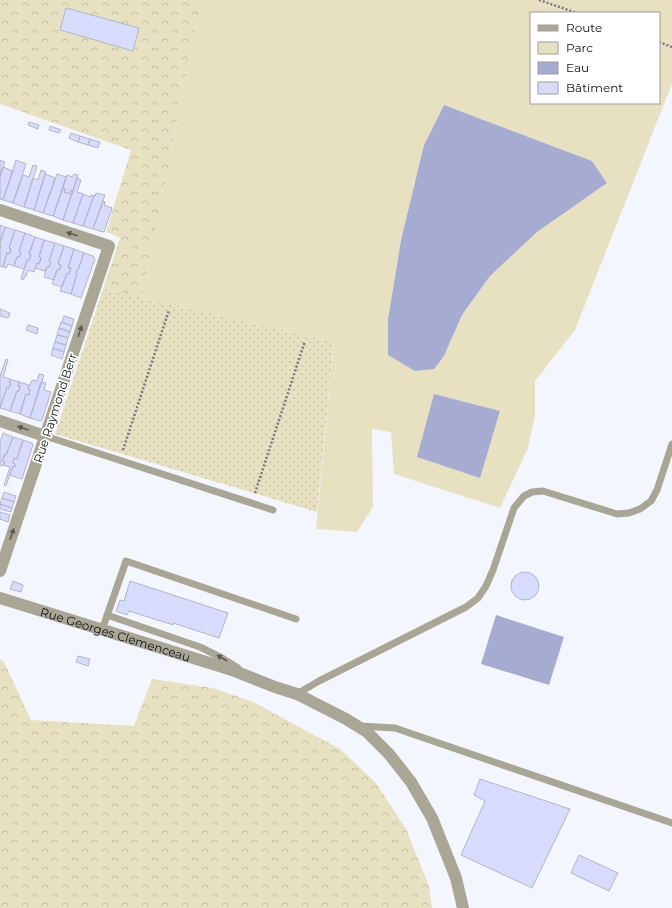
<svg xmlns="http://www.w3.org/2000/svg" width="672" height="908" font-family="Montserrat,sans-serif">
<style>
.green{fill:#e7e1c2;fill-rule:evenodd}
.forest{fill:url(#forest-crowns)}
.garden{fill:url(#garden-dots)}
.water{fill:#a6abd1}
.building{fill:#d7dcfc;stroke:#b1b5ca}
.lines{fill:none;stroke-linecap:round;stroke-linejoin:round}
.path{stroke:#76777f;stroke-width:2.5;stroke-dasharray:2 2;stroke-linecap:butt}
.service{stroke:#aaa695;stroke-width:7}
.minor{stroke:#aaa695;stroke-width:12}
.tertiary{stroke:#aaa695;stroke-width:12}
.oneway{fill:#5b5a54}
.labels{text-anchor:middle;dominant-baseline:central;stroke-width:3.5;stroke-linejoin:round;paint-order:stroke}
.street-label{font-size:12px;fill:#0c0d14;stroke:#fff}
</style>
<defs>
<pattern id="forest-crowns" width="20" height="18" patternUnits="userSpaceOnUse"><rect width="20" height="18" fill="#e7e1c2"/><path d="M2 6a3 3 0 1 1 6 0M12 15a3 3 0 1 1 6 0" fill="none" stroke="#c5c0a6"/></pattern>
<pattern id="garden-dots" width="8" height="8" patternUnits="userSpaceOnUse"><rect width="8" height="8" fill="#e7e1c2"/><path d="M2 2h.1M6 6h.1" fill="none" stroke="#c5c0a6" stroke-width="1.8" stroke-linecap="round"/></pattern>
</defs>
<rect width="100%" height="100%" fill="#f4f6ff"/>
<path class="green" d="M201,0H672V84L575,330L535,381V415L528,448L500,508L394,474L391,432L372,429L373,507L357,532L316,529L334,342L142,298ZM531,13H659V103H531ZM444,105L592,161L607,183L537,232L490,276L462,315L444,356L388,355V319L401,240L424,145Z"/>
<path class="forest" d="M0,0H201L142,298L103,289L120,238L106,232L131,150L0,104Z
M0,659L4,662L31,720L134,726L152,679L213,688L253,702L340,749L376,783L406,829L429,886L432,908H0Z"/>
<path class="garden" d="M103,289L334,342L317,512L55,434Z"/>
<path class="water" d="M444,105L592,161L607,183L537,232L490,276L462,315L444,356L434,369L415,371L388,355V319L401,240L424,145Z
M434,394L500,411L480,478L417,457Z
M496,615L564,637L549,685L481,664Z"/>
<path class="building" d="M66,8L139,28L133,51L60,30Z
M29,122L39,125L38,129L28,125Z
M50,126L61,130L59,133L49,130Z
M71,133L80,136L78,142L69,138Z
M80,136L90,139L88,145L78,142Z
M90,139L100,142L98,148L88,145Z
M0,160L5,162L0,177Z
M16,160L26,164L13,203L3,200Z
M33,165L37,166L24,207L13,203L23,175L29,177Z
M3,167L13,171L3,200L0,199V177Z
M41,170L46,172L34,210L24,207L33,178L38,180Z
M45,174L55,178L43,213L34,210Z
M57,174L66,177L53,216L43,213Z
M74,174L78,175L73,191L71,190L70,194L64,192L65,189L63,188L67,175L72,177Z
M77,178L81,180L77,192L83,194L73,223L63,220Z
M63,188L65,189L64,192L70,194L71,190L73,191L63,220L53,216Z
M96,193L105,195L93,229L83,226L94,195L95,196Z
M83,194L90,197L91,195L94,196L83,226L73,223Z
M103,201L105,202L104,205L112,208L104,232H103L93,229Z
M0,225L5,227L0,243Z
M5,227L15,230L9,248L11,249L9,254L7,253L3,267L0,266V249L1,245H0V243Z
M15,230L25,233L19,251L21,252L19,257H17L14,266L8,264L6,268L3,267L7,253L9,254L11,249L9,248Z
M25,233L35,237L29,254L31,255L29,261L27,260L24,269L14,266L17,257H19L21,252L19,251Z
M35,237L44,240L39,257L41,258L39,264L37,263L34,272L28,270L26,276H25L23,280L21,279L27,260L29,261L31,255L29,254Z
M44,240L55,243L49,261L51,262L49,267H47L45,271L35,268L37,263L39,264L41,258L39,257Z
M55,243L64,246L58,264L61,265L59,270H57L54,280L44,277L47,267H49L51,262L49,261Z
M64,246L74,249L68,268H71L69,274L67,273L62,287L52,284L57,270H59L61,265L58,264Z
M74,249L84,253L78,270H77L76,273L77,274L71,294L60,291L67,273L69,274L71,268H68Z
M84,253L93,256L95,259L81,298L71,294L77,274L76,273L77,270H78Z
M0,309L10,313L8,318L0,316Z
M64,316L74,319L72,326L62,322Z
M61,322L72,326L70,332L59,328Z
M28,325L38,328L37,334L26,330Z
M59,328L70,332L68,338L57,334Z
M57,335L68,338L66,345L55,342Z
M55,342L66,345L64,352L53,348Z
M53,348L64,352L62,359L51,355Z
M6,359L8,360L3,377L10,379L9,382H11L9,388L7,387L0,408V376Z
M39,374L44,375L30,418L20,414L26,394L29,395L30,390L28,389L32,380L37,381Z
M10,379L19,382L18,386H20L19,391H17L10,411L0,408L7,387L9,388L11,382H9Z
M19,382L29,385L28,389L30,390L29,395L26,394L20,414L10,411L17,391H19L20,386H18Z
M41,382L46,383L44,390L51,392L42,420L41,421L30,418Z
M3,433L13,437L6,455L5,454L2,461L5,462L2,466L0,465V442Z
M13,437L23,440L17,459L14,458L13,463L16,465L15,467L13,466L6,486L4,485L10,467L3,465L5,462L2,461L5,454L6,455Z
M23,440L32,443L33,445L22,479L10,475L13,466L15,467L16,465L13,463L14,458L17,459Z
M4,492L16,496L14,502L2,498Z
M2,498L14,502L12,508L0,504Z
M0,504L12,508L11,512L0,509Z
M0,512L10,515L8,522L0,519Z
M511 586a14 14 0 1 1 28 0a14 14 0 1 1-28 0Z
M13,581L23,585L21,592L10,589Z
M130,581L228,613L219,638L173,623V625L129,611L127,615L116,611L120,600L124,601Z
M78,656L90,659L88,666L76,662Z
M480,779L570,809L532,888L461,855L485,801L474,795Z
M579,855L618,873L609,891L571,873Z"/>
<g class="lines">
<path class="path" d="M539,0L577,13
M659,42L672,47
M123,450L169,310
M255,493L305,341"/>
<path class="service" d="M45,436L273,510
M107,615L200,647L222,658L238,668
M102,630L126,561L296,619
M297,694L319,681L466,607L478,598L486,586L493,570L514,508L524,496L532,492L543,491L617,514L629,513L640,509L651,501L657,490L672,444
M360,726L395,728L672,823"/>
<path class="minor" d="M0,210L109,246L0,571
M0,421L45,436
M232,670L275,687L297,694L346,719L367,732L389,754L411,782L432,818L456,878L463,908"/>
<path class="tertiary" id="s1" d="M0,598L232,670"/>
</g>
<defs><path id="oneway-solid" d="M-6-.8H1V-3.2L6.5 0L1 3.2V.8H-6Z"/></defs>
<g class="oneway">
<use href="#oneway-solid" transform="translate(72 234) rotate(-162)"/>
<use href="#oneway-solid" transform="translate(80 331) rotate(-72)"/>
<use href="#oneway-solid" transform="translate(23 428) rotate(-161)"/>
<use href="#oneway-solid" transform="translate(12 534) rotate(-71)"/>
<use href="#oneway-solid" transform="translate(222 658) rotate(-150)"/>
</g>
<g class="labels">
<g class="street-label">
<text transform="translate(55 408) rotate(-72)">Rue Raymond Berr</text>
<text stroke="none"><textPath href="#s1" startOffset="121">Rue Georges Clemenceau</textPath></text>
</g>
</g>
<rect x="530" y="12" width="130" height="92" fill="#ffffff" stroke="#9e9ea1"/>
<rect x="538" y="25" width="20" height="6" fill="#aaa695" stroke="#9e9ea1"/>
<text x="566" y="32" font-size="12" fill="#0c0d14">Route</text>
<rect x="538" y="42" width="20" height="12" fill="#e7e1c2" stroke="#9e9ea1"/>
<text x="566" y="52" font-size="12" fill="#0c0d14">Parc</text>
<rect x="538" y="62" width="20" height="12" fill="#a6abd1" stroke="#9e9ea1"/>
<text x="566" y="72" font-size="12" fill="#0c0d14">Eau</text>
<rect x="538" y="82" width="20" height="12" fill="#d7dcfc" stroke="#9e9ea1"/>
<text x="566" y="92" font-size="12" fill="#0c0d14">Bâtiment</text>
</svg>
